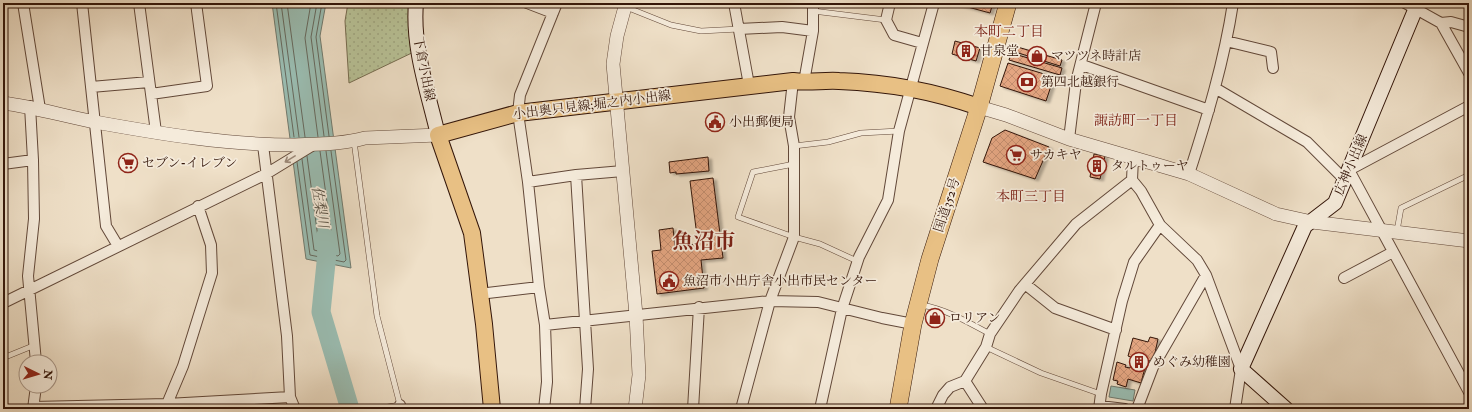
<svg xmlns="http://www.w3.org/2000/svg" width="1472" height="412" font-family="'IM FELL Double Pica','Noto Serif JP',serif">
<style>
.green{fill:url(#green-dots);stroke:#766c50}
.water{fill:#9abdb2;stroke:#717a6e}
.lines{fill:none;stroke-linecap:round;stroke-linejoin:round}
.shore{stroke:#66695e;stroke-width:1}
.stream{stroke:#717a6e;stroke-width:3}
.river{stroke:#9abdb2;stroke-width:19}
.building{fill:url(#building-cross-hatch);stroke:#331509;filter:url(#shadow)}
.service-casing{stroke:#624839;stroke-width:6}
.minor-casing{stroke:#624839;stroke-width:12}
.tertiary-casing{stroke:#624839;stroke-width:14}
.secondary-casing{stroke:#331509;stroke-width:16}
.primary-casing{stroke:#331509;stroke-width:18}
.trunk-casing{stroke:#331509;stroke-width:18}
.service{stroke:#f5ebdb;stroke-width:5}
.minor{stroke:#f5ebdb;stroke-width:10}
.tertiary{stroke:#f5ebdb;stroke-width:13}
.secondary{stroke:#f5ebdb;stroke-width:14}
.primary{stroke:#e8c084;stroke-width:16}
.trunk{stroke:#e8c084;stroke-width:17}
.oneway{stroke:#9e8b7c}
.labels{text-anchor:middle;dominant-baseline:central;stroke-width:3.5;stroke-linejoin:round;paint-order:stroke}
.poi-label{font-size:13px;fill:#331509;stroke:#f5ebdb;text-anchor:start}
.street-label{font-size:13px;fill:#331509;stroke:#f5ebdb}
.neighbourhood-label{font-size:14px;fill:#7a1f14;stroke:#f5ebdb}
.water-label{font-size:14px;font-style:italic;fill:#575044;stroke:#f5ebdb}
.town-label{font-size:21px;font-weight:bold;fill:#7a1f14;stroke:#f5ebdb}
</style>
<defs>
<pattern id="green-dots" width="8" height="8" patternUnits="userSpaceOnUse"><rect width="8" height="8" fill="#b8c297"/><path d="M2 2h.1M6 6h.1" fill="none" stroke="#9fa681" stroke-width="1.8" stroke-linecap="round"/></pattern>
<pattern id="building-cross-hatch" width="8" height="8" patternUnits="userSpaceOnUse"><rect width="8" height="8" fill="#e3a581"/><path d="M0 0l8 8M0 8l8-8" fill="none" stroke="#c38d6e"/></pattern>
<filter id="shadow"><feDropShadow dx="3.5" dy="2" stdDeviation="1" flood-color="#0004"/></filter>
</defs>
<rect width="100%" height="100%" fill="#efe0c8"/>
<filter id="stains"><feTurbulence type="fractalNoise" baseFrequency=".005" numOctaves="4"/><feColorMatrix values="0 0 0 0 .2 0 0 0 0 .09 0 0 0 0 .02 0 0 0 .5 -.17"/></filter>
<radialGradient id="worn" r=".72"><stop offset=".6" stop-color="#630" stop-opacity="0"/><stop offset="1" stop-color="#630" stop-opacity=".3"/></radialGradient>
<path class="green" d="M348,3H416L418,50L349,83L345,21Z"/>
<path class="water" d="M272,3H326L320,36L351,268L306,259Z
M1111,386L1135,390L1133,401L1109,397Z"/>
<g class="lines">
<path class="shore" d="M276,3L294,137
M281,3L299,137
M287,3L305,137
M311,3L305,38L318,137
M317,3L311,37L324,136
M322,3L316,37L329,136
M307,156L319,245L331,248L333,246L320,151
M302,159L314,250L338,256L340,254L326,151
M297,162L310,255L344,262L346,260L331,151"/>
<path class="stream" d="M1466,3L1469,7"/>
<path class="river" d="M325,237L327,253L321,312L350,409"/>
</g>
<path class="building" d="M953,3H993L990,13Z
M955,41L980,48L976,61L952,54Z
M1014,46L1062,60L1060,66L1012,51Z
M1011,53L1062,68L1060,75L1009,60Z
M1008,63L1054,77L1046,101L1000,86Z
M1005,130L1049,147L1035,179L983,162L992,138Z
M1094,154L1105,156L1100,179L1090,177Z
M708,157L709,171L676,174V172L670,173L669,162Z
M713,178L723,258L701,260L704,288L657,294L652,251L661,250L659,230L673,228L675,247L684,246V243L690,242V245L698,244L690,181Z
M1150,337L1158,339L1153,362L1147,360L1141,383L1128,379L1126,387L1117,384L1118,381L1113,380L1117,362L1126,365L1125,367L1130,368L1133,358L1128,356L1133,338L1148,342Z
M273,396L274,409H234V399Z"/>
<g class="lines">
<defs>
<path id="service" d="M626,7L671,25L701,31L739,29
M813,11L886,20
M354,141L377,316L400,405L375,409
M794,146L828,142L861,133L899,131
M794,164L753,172L738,217L794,237L820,244L857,261
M1397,231L1401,208L1469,175
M921,305C946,309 968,322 990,334
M986,347L1041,373L1101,394
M3,358L35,345"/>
<path id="minor" d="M23,3L40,109
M82,3L106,226L118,246
M139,3L156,132
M527,3L553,13
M734,3L749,85
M890,3L886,20L894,35L922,43
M1405,3L1441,23L1469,73
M1441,23L1451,22L1469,27
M739,29L782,27L813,31
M1226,41L1271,52L1273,68
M1082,65L1209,110
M804,82L813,31V3
M91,87L149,82
M1215,88L1307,142L1345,180
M151,94L207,86L196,3
M30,106L33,160L34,219L28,276L36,362
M1469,106L1349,170L1469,392
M1069,139L1076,82L1096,3
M263,145L287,336L290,397L295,409
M1133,158L1132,180L1141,191L1160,225L1197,260L1206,275L1241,369L1235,409
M3,164L33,160
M1189,174C1207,118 1224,62 1233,3
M576,175L588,369L585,409
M528,182L576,175L623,171
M1344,278L1393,252
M1025,284L1055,308L1116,330
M479,294L539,287
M3,303L266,174L315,144
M545,325L770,301L818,302L882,318L913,324
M965,381L983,409
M167,404L183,366L212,273L211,245L198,206
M400,405V409
M1100,406L1125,409
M33,407L167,404L290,397
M33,409L36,386
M544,409L547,382L545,325L539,287L528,182L518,113L520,95L557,3
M693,409L699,307
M741,409L770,301L794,237V146L789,117L793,81
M820,409L842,309L859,257L888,200L899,131L934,3
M936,409L943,395L950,387L965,381L986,347L990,334L1019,291L1076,224L1132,180
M1099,409L1101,394L1122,301L1134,262L1160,225
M1137,409L1153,367L1206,275"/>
<path id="tertiary" d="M626,3L617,36L613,64L636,315L639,375L635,409
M3,103C34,107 64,116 95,122C161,134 229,145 295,145C318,144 343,144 365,138L438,135
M979,107L1006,115L1069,139L1189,174L1276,214L1312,222L1469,241"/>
<path id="secondary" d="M416,3C412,47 428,92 438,135
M1286,409L1241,369L1305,226L1335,203L1418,3"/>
<path id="primary" d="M492,409L484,324L472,233L438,135L518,113L793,81C809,83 824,80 839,81C890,83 932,91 979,107"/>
<path id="trunk" d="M898,409L913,324L930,259L979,107L1008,3"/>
</defs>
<use href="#service" class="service-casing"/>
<use href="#minor" class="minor-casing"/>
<use href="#tertiary" class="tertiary-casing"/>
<use href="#secondary" class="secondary-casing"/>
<use href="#primary" class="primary-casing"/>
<use href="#trunk" class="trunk-casing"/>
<use href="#service" class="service"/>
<use href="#minor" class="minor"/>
<use href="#tertiary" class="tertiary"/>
<use href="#secondary" class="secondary"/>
<use href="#primary" class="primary"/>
<use href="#trunk" class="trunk"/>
</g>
<defs><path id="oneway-shaft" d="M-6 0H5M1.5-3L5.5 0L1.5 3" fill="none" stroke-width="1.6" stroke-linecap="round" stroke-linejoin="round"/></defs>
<use class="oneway" href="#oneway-shaft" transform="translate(290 159) rotate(149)"/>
<defs>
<symbol id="building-ring" viewBox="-11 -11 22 22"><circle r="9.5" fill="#f5ebdb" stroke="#8f2418" stroke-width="1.5"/><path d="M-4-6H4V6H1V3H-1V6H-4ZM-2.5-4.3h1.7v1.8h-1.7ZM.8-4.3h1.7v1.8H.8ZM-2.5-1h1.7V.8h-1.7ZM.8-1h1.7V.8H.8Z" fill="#8f2418"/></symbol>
<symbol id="shop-ring" viewBox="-11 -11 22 22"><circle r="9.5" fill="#f5ebdb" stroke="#8f2418" stroke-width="1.5"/><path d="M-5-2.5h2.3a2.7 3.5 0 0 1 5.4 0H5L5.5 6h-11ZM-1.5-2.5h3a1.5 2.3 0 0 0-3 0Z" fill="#8f2418"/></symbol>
<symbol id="bank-ring" viewBox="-11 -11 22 22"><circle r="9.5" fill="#f5ebdb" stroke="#8f2418" stroke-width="1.5"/><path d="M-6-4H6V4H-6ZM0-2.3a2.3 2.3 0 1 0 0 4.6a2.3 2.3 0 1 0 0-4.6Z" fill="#8f2418"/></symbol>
<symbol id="civic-ring" viewBox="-11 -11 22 22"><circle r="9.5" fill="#f5ebdb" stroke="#8f2418" stroke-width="1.5"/><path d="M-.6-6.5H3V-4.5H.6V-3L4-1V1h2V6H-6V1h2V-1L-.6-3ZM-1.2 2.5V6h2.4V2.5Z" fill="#8f2418"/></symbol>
<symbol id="supermarket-ring" viewBox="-11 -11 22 22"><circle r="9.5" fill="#f5ebdb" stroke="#8f2418" stroke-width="1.5"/><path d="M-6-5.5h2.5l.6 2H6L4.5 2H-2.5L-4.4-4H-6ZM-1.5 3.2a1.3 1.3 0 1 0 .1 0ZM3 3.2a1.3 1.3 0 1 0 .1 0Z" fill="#8f2418"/></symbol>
</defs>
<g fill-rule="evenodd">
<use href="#building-ring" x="955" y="40" width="22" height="22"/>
<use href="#shop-ring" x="1026" y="45" width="22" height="22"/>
<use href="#bank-ring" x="1016" y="71" width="22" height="22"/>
<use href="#civic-ring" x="704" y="111" width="22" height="22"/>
<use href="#supermarket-ring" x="1005" y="144" width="22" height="22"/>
<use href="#supermarket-ring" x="117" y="152" width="22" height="22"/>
<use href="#building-ring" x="1086" y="155" width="22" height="22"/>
<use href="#civic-ring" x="658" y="270" width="22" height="22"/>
<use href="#shop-ring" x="924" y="307" width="22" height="22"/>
<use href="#building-ring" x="1128" y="351" width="22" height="22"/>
</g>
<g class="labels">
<g class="poi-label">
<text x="980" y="51">甘泉堂</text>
<text x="1051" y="56">マツツネ時計店</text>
<text x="1041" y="82">第四北越銀行</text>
<text x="729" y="122">小出郵便局</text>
<text x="1030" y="155">サカキヤ</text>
<text x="142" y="163">セブン-イレブン</text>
<text x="1111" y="166">タルトゥーヤ</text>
<text x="683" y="281">魚沼市小出庁舎小出市民センター</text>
<text x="949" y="318">ロリアン</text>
<text x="1153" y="362">めぐみ幼稚園</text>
</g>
<g class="street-label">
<text transform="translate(424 69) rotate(79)">下倉小出線</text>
<text transform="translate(592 105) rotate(-7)">小出奥只見線;堀之内小出線</text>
<text transform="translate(1351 165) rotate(-67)">広神小出線</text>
<text transform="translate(947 205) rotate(-72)">国道352号</text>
</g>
<g class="neighbourhood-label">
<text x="1009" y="31">本町二丁目</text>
<text x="1136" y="120">諏訪町一丁目</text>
<text x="1031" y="196">本町三丁目</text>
</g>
<g class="water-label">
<text transform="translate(320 207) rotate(81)">佐梨川</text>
</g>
<g class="town-label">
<text x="704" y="241">魚沼市</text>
</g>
</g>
<rect width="1472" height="412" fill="none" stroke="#efe0c8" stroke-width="16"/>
<rect x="4" y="4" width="1464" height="404" fill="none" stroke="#331509" stroke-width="2"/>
<rect x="8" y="8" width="1456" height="396" fill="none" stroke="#331509"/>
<g transform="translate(38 374) rotate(95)"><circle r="19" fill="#f5ebdb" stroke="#a79587"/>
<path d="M0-3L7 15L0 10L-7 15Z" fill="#8f2418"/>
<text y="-6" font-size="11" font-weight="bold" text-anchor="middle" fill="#331509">N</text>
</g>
<rect width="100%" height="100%" filter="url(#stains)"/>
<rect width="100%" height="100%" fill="url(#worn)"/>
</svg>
